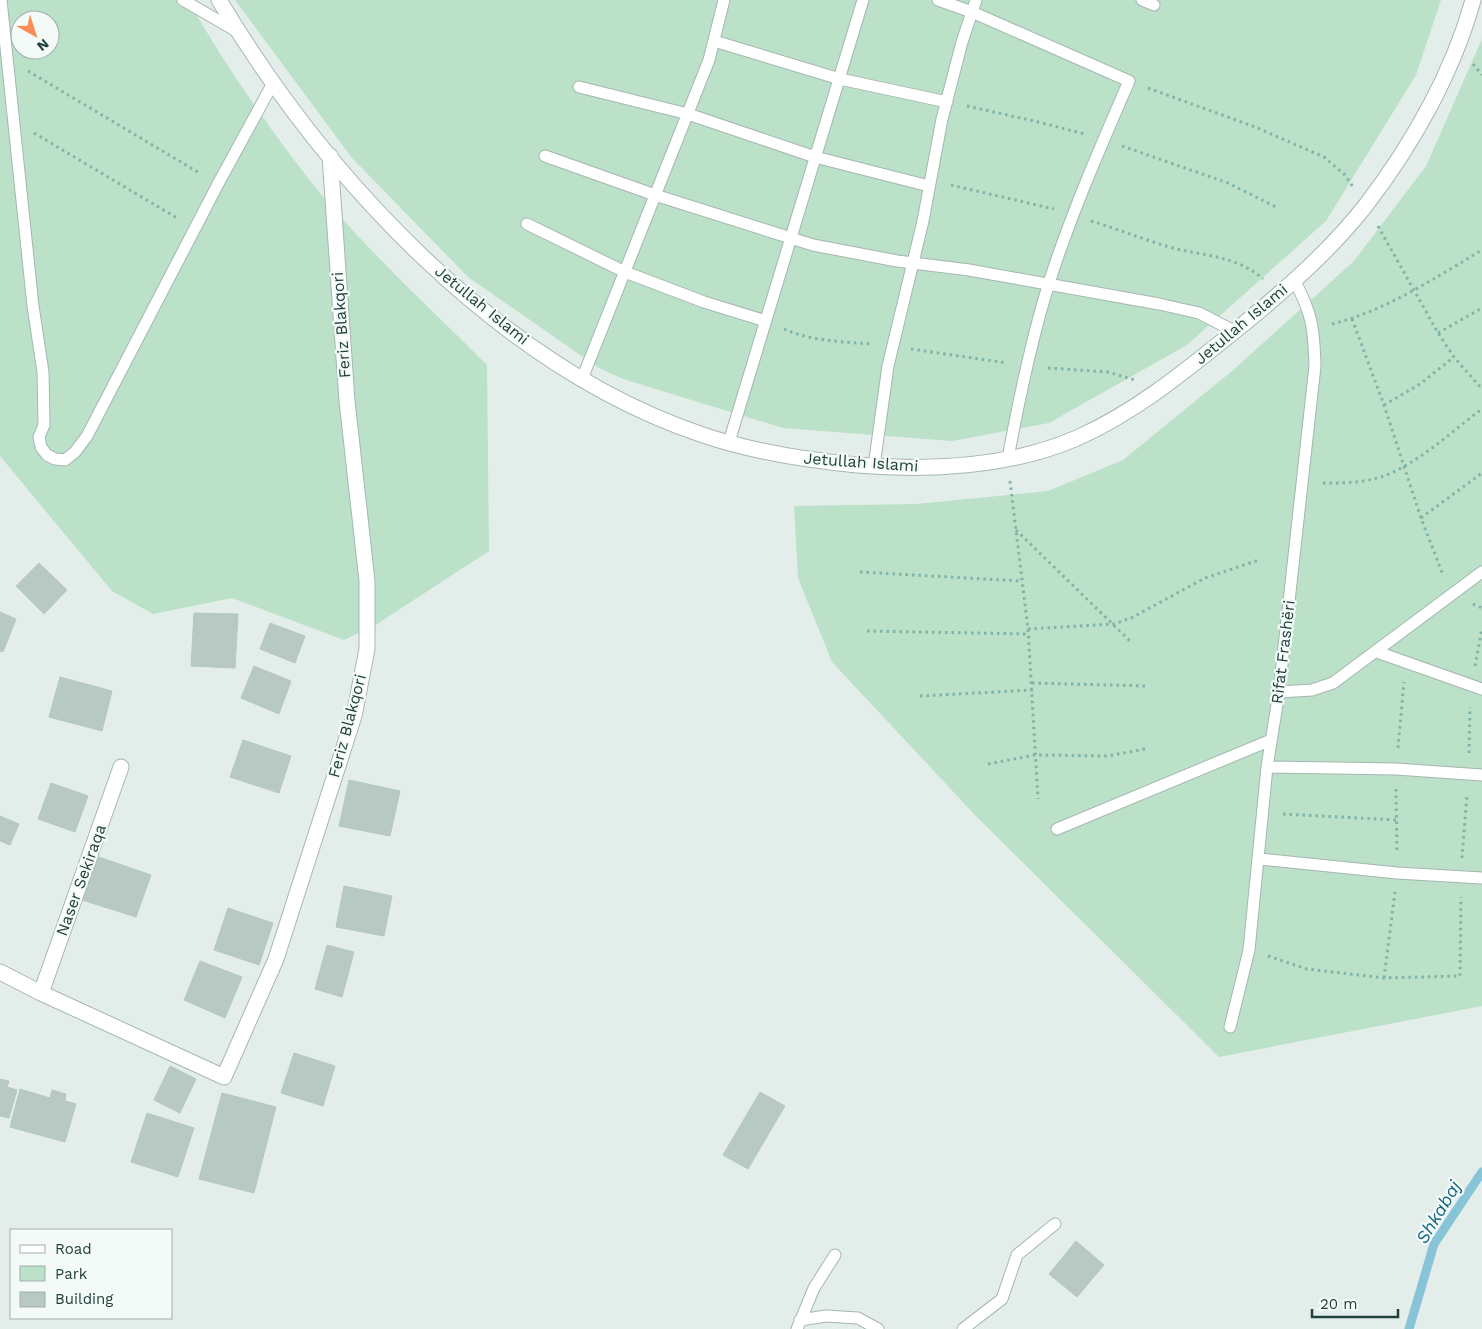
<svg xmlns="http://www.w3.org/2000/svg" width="1482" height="1329" font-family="'Work Sans',sans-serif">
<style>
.green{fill:#bbe1c8;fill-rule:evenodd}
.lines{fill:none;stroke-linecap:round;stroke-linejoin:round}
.stream{stroke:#87c4d7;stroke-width:9}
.building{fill:#b8c9c4;stroke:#b5c8c2}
.service-casing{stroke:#a5b7b2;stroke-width:13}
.minor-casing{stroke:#a5b7b2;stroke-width:17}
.path{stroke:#81b4a9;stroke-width:3;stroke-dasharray:2.5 4;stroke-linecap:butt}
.service{stroke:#fff;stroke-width:11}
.minor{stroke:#fff;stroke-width:15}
.labels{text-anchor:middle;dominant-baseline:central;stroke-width:4.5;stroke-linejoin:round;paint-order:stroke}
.street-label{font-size:16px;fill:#21413c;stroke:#f4faf8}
.water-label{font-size:18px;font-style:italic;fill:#166783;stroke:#f4faf8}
</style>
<rect width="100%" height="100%" fill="#e3eeea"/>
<path class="green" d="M0,0H188C224,64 266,124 311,182C364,248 428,306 487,365L489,551L377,624L344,640L232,598L153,614L112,591L0,456ZM20,20H50V50H20Z
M235,0H1441L1416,75L1326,221L1187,345L1049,423L952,441L783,428L623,379L599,368L468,277L352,158Z
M1482,39V1006L1219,1057L975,815L832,662L798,578L794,506L916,504L1048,491L1123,460L1232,371L1354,261L1426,166Z"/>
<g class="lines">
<path class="stream" d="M1409,1329L1434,1244L1482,1172"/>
</g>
<path class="building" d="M39,563L67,590L44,614L16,586Z
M0,612L16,619L3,652L0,651Z
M194,613L238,614L235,668L191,666Z
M270,623L305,636L295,663L260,649Z
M254,666L291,681L279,714L241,698Z
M60,677L112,691L102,731L49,717Z
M243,740L291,756L279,793L230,777Z
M349,780L400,791L390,836L339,826Z
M51,783L88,796L75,832L38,819Z
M0,816L19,824L10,845L0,841Z
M96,856L151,875L136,917L82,900Z
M344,886L392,896L384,936L336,927Z
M228,908L273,923L259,965L214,950Z
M327,945L354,952L342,997L315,989Z
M200,961L242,977L225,1018L184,1000Z
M294,1053L335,1066L323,1106L281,1093Z
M170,1066L196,1079L180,1113L154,1100Z
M0,1079L9,1081L7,1087L17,1090L9,1118L0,1116Z
M20,1089L50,1098L52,1090L66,1094L65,1101L76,1104L65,1142L10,1127Z
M760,1092L785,1106L748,1169L723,1155Z
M222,1093L276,1107L254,1193L199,1179Z
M147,1113L194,1128L178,1177L131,1162Z
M1076,1241L1104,1265L1077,1297L1049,1274Z"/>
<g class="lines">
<defs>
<path id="service" d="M1,0L33,306L43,372L44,425L39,437L41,447L47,455L55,459L65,460L75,452L87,436L218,184L273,83
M183,0L238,32
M938,0L972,12L1129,81C1100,148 1071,214 1049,283C1031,340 1019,399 1008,458
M1142,0L1154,5
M714,41L840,79L947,102
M579,87L688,114L815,157L929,186
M545,156L655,195L813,245L897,261L969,270L1159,304L1199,313L1234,331
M527,224L625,272L704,302L766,321
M582,379L709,60L724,0
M729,442L863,0
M874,466L888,366L923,221L942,119L962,42L976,0
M1377,652L1482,689
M1279,692L1312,690L1333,683L1482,572
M1267,767L1396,769L1482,775
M1057,829L1271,740
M1260,859L1397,873L1482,878
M1230,1027L1249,950L1267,767L1279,692L1315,366C1314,328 1312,313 1294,280
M800,1320L826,1316L858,1318L878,1329
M797,1329L814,1288L835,1255
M963,1329L1002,1299L1017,1255L1055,1224"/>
<path id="minor" d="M219,0C326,179 500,367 703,435C753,452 805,460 857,465C930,471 1010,467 1077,438C1138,411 1190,367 1241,326C1285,290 1331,250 1366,205C1412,145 1453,73 1473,0
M0,972L41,993L224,1077L276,959L354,716L367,649V581L347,401L330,156
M41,993L121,767"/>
</defs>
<use href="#service" class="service-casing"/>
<use href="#minor" class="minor-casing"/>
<path class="path" d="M1473,64L1482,75
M28,71L201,174
M1148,88L1255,127L1324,157L1345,175L1353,187
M967,106L1034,121L1085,134
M34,133L177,218
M1122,146L1228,183L1276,207
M951,185L1054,209
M1091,221C1117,229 1143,239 1169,247C1202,256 1236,255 1263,279
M1378,226L1438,333L1454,357L1482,389
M1352,319L1384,405L1421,518L1443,575
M1332,324C1385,311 1435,278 1482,250
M784,329C811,341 843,342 873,344
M1438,333L1482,308
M911,349L1007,363
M1048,368L1108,372L1135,380
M1384,405L1420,384L1454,357
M1010,481L1028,629L1038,799
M1323,483C1343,483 1364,483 1384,476C1420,462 1451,432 1482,409
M1421,518L1482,473
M1016,530L1130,641
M860,572L1021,581
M1473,604L1482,608
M1028,629L1114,624L1133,617L1205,578L1259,560
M867,631L1028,634
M1475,666L1482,628
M1032,683L1147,686
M920,696L1033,690
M1398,748L1404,682
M1469,753L1470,707
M988,764L1035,755L1108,756L1145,749
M1396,789L1397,853
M1283,814L1397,820
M1462,858L1467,794
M1268,956L1307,969L1384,978L1460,976L1461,897
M1384,978L1395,892"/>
<use href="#service" class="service"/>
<use href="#minor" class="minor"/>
</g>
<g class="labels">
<g class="street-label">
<text transform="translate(482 305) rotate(39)">Jetullah Islami</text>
<text transform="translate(1241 324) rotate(-40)">Jetullah Islami</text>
<text transform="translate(341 325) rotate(-94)">Feriz Blakqori</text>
<text transform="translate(861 462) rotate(4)">Jetullah Islami</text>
<text transform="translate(1283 652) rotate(-83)">Rifat Frashëri</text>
<text transform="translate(347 726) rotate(-75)">Feriz Blakqori</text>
<text transform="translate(81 880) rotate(-70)">Naser Sekiraqa</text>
</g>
<g class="water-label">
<text transform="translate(1438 1212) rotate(-59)">Shkabaj</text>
</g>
</g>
<rect x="10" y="1229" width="162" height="90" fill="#f4faf8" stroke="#a0b0ad"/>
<rect x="20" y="1245" width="25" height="8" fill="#ffffff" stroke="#a0b0ad"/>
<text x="55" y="1254" font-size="15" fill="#21413c">Road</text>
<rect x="20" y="1266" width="25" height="15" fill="#bbe1c8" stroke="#a0b0ad"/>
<text x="55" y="1279" font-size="15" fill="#21413c">Park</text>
<rect x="20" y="1292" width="25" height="15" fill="#b8c9c4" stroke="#a0b0ad"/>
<text x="55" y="1304" font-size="15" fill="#21413c">Building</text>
<g transform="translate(35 35) rotate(141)"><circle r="24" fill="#f4faf8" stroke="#a0b0ad"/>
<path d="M0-4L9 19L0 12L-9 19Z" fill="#fc8c53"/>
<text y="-8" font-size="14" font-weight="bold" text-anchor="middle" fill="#21413c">N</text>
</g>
<path d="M1312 1309v8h86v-8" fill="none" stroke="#21413c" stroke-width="2.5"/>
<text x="1320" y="1309" font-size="15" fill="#21413c" stroke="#f4faf8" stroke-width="4" paint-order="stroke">20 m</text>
</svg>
